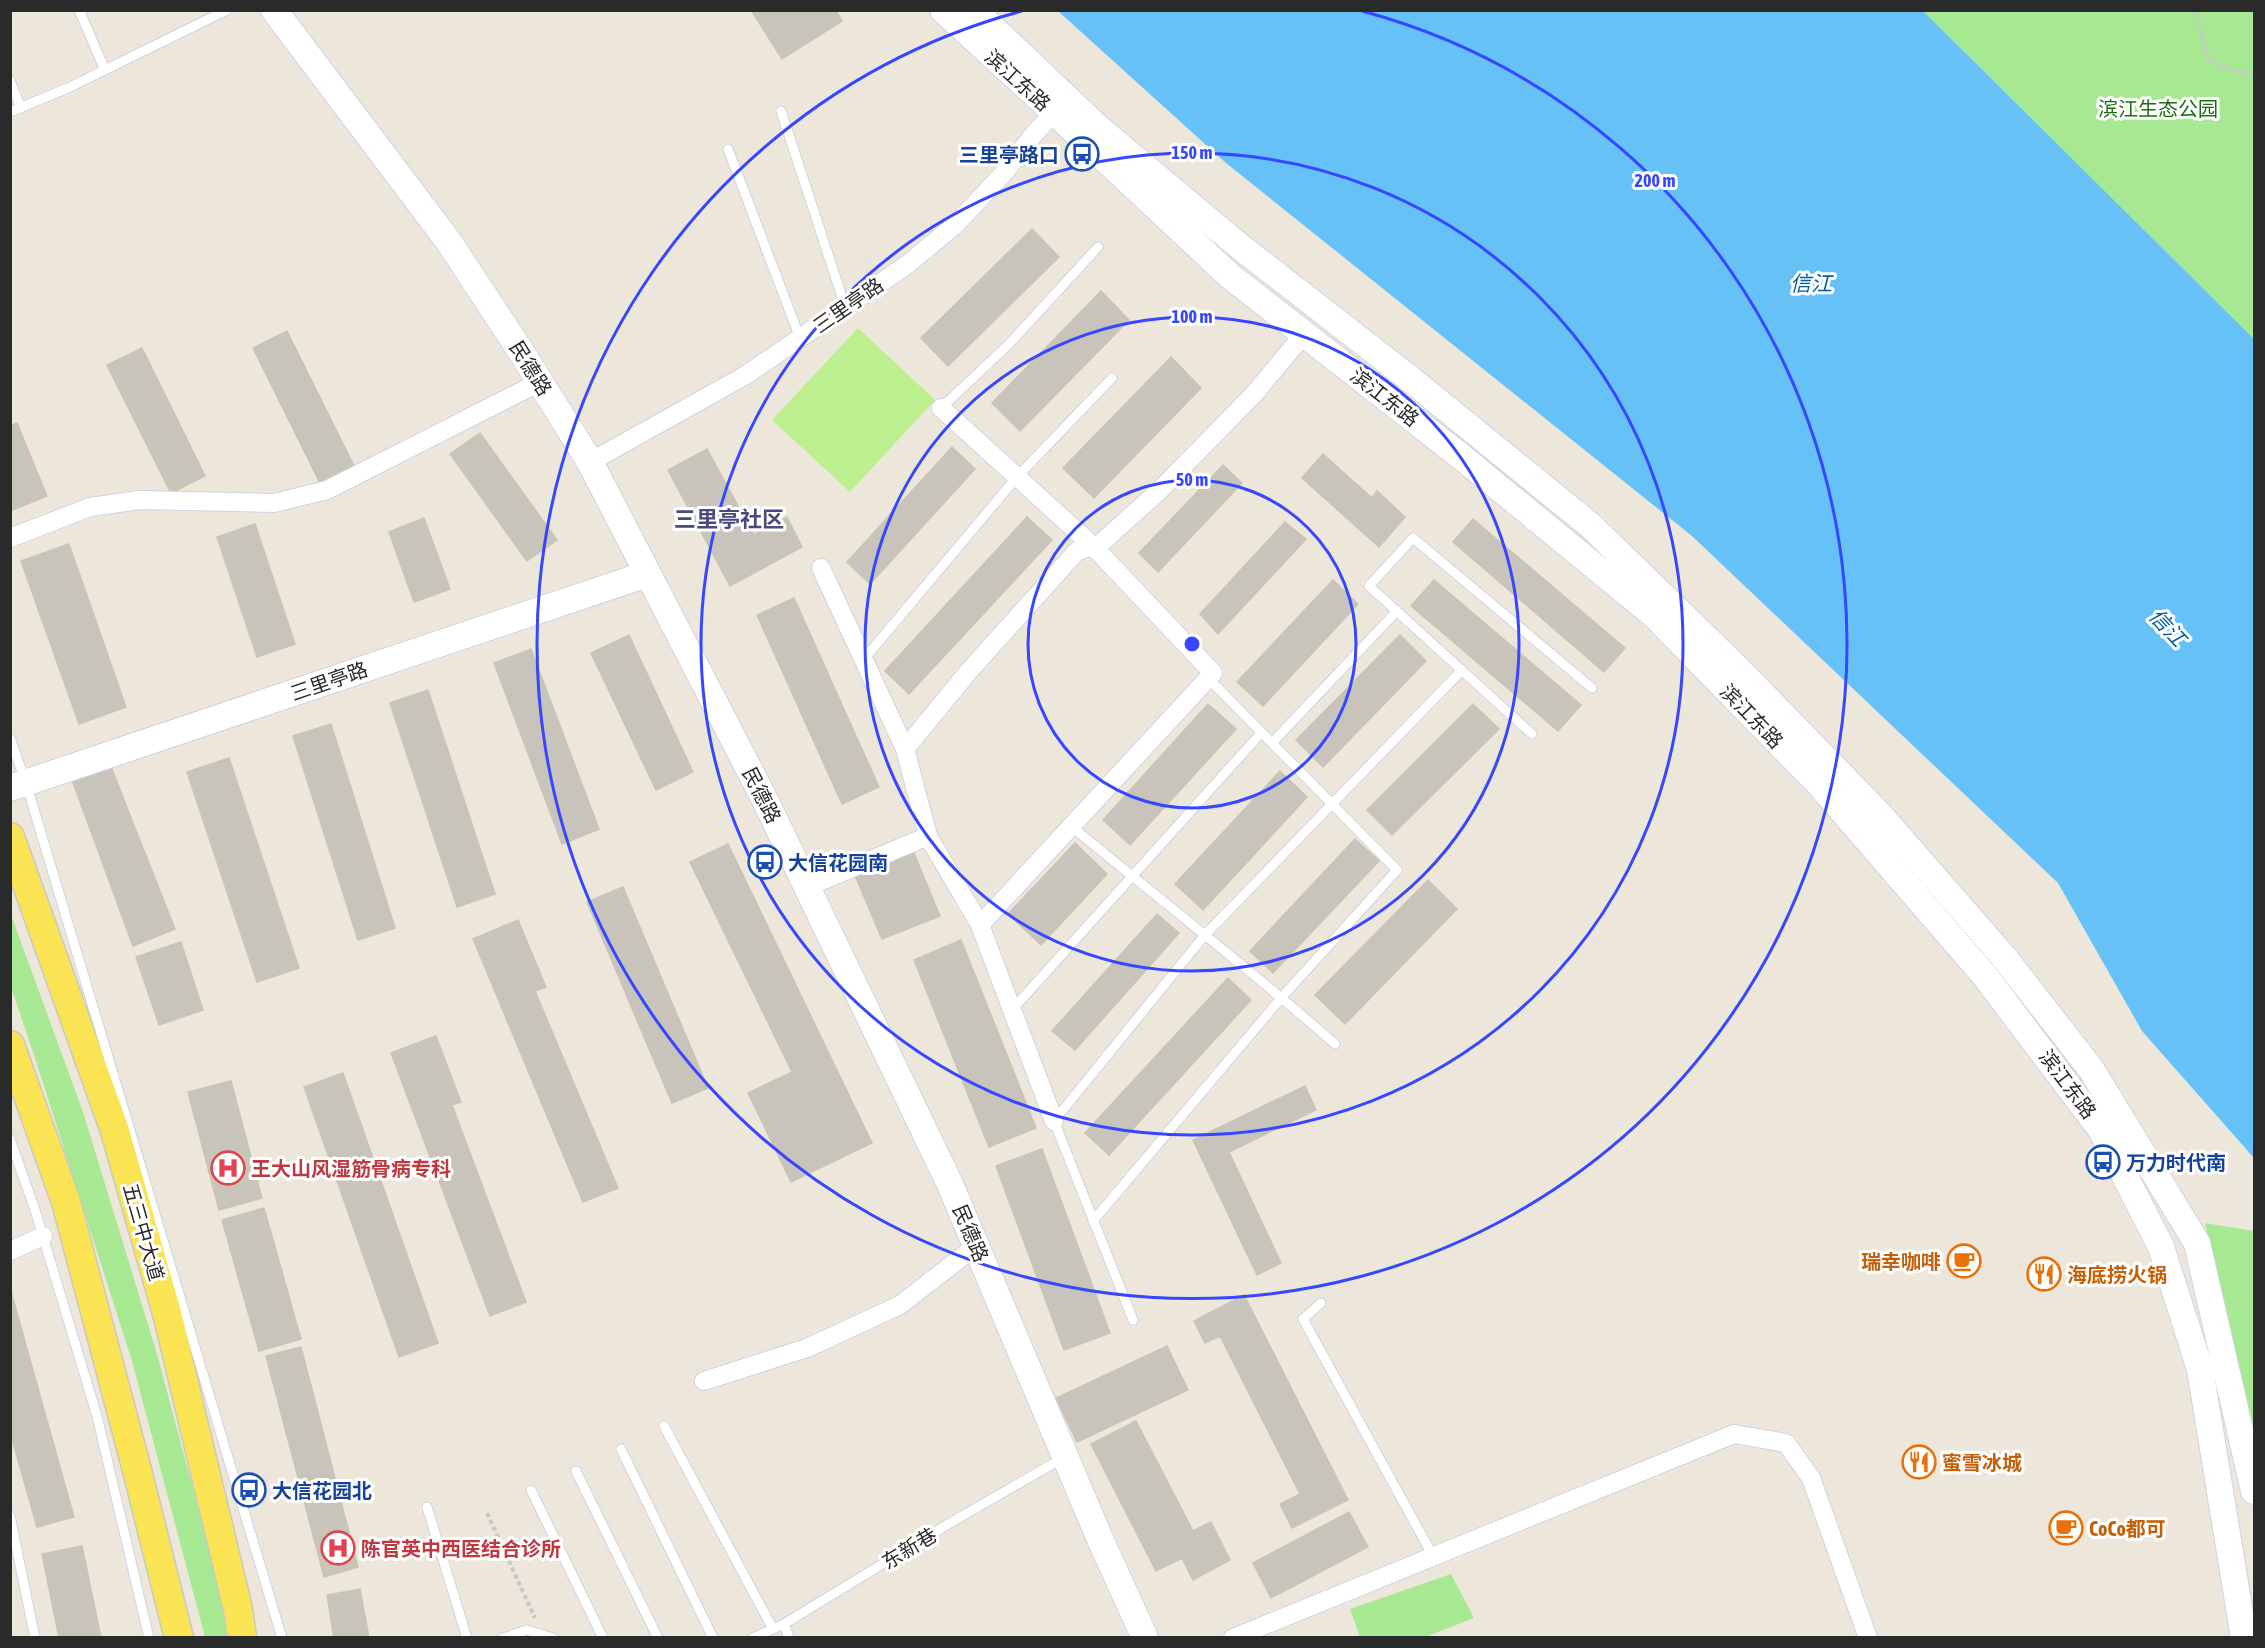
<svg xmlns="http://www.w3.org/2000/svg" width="2265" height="1648" font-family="'Asap Condensed','Noto Sans SC',sans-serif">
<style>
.green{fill:#a7e893}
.pitch{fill:#bcf08e}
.water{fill:#66c1f7}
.building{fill:#c8c4bb;stroke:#c9c4b4;stroke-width:1.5}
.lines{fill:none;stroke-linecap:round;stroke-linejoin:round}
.lane-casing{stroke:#d0d2e4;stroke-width:11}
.street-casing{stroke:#d0d2e4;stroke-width:20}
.secondary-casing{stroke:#d0d2e4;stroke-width:28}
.primary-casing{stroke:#c8c8c8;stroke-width:31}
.path{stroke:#c8c8c8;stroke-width:4;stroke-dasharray:4.5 3;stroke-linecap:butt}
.lane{stroke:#fff;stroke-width:9}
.street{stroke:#fff;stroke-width:18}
.secondary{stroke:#fff;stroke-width:26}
.primary{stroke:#fae453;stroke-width:28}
.ring{fill:none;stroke:#3647ff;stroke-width:3}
.labels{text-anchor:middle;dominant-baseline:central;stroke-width:6;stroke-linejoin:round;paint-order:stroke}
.street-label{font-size:20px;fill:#2a2a2a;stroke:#fff}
.park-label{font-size:20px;fill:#1e6c15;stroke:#fff}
.transit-label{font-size:20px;font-weight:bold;fill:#164399;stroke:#fff;text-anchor:start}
.health-label{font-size:20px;font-weight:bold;fill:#be3a42;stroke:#fff;text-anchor:start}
.food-label{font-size:20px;font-weight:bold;fill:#c56008;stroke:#fff;text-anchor:start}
.water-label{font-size:21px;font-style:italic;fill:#045ca4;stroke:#fff}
.quarter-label{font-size:22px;font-weight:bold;fill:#474b7e;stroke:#fff}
.centre{fill:#3647ff;stroke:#fff;stroke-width:3}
.ring-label{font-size:18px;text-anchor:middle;font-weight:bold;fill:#3647ff;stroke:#fff;stroke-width:6;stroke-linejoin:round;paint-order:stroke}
</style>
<rect width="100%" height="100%" fill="#ede7db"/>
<path class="green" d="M1923,11H2254V339L1956,44Z
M10,912L83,1112L157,1354L220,1589L229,1637H205L132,1361L34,1055L11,987Z
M2205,1223L2254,1231V1447L2222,1314Z
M1451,1574L1474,1618L1425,1637H1360L1350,1609Z"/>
<path class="pitch" d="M858,328L935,400L850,492L772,420Z"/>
<path class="water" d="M1058,11H1923L2254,339V1158L2142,1031L2058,883L1692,536L1226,163Z"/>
<path class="building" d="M751,10H836L842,21L782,59Z
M1032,229L1059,257L948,366L921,338Z
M1101,291L1129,320L1020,431L992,403Z
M287,331L354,466L320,483L253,348Z
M142,348L205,476L171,493L107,365Z
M1171,357L1201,388L1094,498L1063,468Z
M17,423L47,496L10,511V426Z
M480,433L557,540L527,561L450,454Z
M952,447L975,469L870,584L847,562Z
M707,449L754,535L787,517L802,547L730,586L668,470Z
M1323,454L1372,498L1377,491L1405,517L1379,547L1302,478Z
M1223,465L1242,483L1158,572L1139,553Z
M1027,517L1052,540L909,694L885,671Z
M424,518L450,589L414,602L389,532Z
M1473,519L1625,648L1604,672L1453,542Z
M1285,522L1306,539L1218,634L1200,614Z
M255,524L295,644L257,657L217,537Z
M69,544L126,707L79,724L21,561Z
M1333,580L1358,604L1263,706L1237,682Z
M1434,580L1581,705L1558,731L1411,606Z
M794,598L879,787L842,804L757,615Z
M629,635L693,772L656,790L591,653Z
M1400,635L1426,661L1323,767L1296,740Z
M531,649L599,829L562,844L494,663Z
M428,690L495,894L457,907L390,703Z
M1208,704L1236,729L1130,845L1103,820Z
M1473,704L1499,729L1392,835L1367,810Z
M331,724L395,928L358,940L293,736Z
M229,758L299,968L257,982L187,772Z
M111,767L175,929L133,946L72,780Z
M1280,771L1307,797L1203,910L1175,884Z
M1355,839L1379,861L1273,973L1250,951Z
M1075,843L1107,874L1041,945L1008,914Z
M728,844L872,1143L791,1182L748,1093L792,1072L690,862Z
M911,846L940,916L882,939L853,871Z
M1428,880L1457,909L1345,1024L1315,995Z
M623,887L708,1088L672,1103L587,902Z
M1157,914L1179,933L1075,1050L1052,1031Z
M518,920L546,987L535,991L618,1188L583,1202L473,939Z
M961,940L1036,1128L989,1147L914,960Z
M181,942L203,1010L159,1025L136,957Z
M1228,978L1251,1000L1109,1155L1085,1133Z
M436,1036L461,1102L452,1105L526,1302L490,1316L391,1053Z
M343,1073L438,1343L399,1357L304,1087Z
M231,1081L262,1198L219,1210L188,1092Z
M1305,1086L1316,1110L1229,1152L1281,1263L1257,1275L1193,1140Z
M1042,1149L1110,1333L1064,1350L996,1166Z
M264,1208L301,1339L259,1351L222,1220Z
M10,1288L74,1517L37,1527L10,1432Z
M1244,1295L1348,1500L1292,1528L1280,1504L1300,1494L1220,1336L1205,1343L1194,1321Z
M1167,1346L1188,1390L1077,1442L1056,1398Z
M301,1347L358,1567L324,1577L266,1356Z
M1136,1421L1193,1531L1211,1522L1230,1560L1193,1580L1182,1558L1156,1571L1091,1444Z
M1349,1512L1368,1547L1271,1598L1253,1563Z
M82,1546L101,1638H59L42,1554Z
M360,1589L369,1638H334L327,1595Z"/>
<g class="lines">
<defs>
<path id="lane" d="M79,10L105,70
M10,81L21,108
M781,111L845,306
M10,112L70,87L227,10
M728,149L800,338
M941,408L1008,345L1098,247
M864,659L1017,477L1112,378
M1532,734L1369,586L1413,538L1592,688
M10,738L26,783L282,1638
M1272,743L1397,611
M1071,826C1159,899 1250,969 1335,1044
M1012,1010L1261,733
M10,1139L35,1210L97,1416L149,1638
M1093,1221L1282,997L1397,870L1208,678
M1321,1303L1303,1319L1433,1556
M1133,1320L1054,1121L1204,936L1462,670
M664,1426L773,1629
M621,1449L713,1638
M576,1471L658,1638
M531,1490L603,1638
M427,1507L467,1638
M10,1516L35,1638
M784,1624L789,1638
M503,1638L527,1630L553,1638
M753,1638L784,1624L950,1523L1063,1458"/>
<path id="street" d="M590,462L746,375L908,264L956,224L1002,175L1034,134L1062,104
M10,538L90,507L140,500L274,503L327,490L540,382
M821,568L905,749
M928,836L980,925L1213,673L1093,546L941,408
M807,887L928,836L905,749L969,671L1077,551L1100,544L1160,490L1254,394L1304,334
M980,925L1054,1121
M10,1251L43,1236
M704,1381L807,1348L900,1305L976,1246
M1233,1638L1734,1434L1786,1443L1811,1478L1868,1638"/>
<path id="secondary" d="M274,10L449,242L520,350L590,462L766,802L949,1182L1100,1539L1145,1638
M943,10L1078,134L1230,276L1459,455L1654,615L1820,785L1985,976L2102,1131L2161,1247L2200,1369L2244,1638
M974,10L1096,126L1238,245L1409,378L1591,526L1739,670L1880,815L2003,956L2091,1069L2197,1243L2254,1491
M10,788L647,574"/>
<path id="primary" d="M10,837L115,1131L168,1317L238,1609L242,1638
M10,1045L66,1202L138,1474L179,1638"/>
</defs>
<use href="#lane" class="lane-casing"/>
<use href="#street" class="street-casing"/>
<use href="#secondary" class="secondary-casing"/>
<use href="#primary" class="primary-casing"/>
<path class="path" d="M2195,10L2208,60L2223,67L2254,75
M487,1513L535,1618"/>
<use href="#lane" class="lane"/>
<use href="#street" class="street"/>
<use href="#secondary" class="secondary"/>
<use href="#primary" class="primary"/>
</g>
<g class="ring">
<circle cx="1192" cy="644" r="164"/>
<circle cx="1192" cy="644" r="327"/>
<circle cx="1192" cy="644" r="491"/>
<path d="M1362 11A655 655 0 1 1 1022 11"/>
</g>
<defs>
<symbol id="bus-ring" viewBox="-11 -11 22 22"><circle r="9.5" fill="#fff" stroke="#1a4fb4" stroke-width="1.5"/><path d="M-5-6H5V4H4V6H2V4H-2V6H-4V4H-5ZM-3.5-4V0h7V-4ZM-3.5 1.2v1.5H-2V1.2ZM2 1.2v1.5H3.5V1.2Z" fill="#1a4fb4"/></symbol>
<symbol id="hospital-ring" viewBox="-11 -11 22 22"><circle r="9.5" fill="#fff" stroke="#e0444e" stroke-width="1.5"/><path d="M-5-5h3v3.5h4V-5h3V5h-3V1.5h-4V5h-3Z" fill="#e0444e"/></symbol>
<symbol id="cafe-ring" viewBox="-11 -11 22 22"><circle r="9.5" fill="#fff" stroke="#e8710a" stroke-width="1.5"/><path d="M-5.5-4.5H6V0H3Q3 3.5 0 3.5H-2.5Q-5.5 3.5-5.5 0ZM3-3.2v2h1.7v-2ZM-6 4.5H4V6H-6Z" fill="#e8710a"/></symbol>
<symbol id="restaurant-ring" viewBox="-11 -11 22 22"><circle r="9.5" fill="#fff" stroke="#e8710a" stroke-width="1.5"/><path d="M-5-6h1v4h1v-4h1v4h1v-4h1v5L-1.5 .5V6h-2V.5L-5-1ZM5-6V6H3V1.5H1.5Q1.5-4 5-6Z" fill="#e8710a"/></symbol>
</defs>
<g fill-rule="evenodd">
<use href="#bus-ring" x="1063" y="135" width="38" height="38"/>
<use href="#bus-ring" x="746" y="843" width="38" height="38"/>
<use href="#bus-ring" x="2084" y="1143" width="38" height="38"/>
<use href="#hospital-ring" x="209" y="1149" width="38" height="38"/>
<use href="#cafe-ring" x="1945" y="1242" width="38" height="38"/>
<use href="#restaurant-ring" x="2025" y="1255" width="38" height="38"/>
<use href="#restaurant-ring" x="1900" y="1443" width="38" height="38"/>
<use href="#bus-ring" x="230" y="1471" width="38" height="38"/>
<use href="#cafe-ring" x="2047" y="1509" width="38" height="38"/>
<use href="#hospital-ring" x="319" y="1529" width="38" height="38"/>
</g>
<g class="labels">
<g class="street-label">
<text transform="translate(1018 80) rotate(42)">滨江东路</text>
<text transform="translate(848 305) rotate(-35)">三里亭路</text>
<text transform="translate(531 368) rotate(58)">民德路</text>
<text transform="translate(1385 397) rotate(38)">滨江东路</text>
<text transform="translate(329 681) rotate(-19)">三里亭路</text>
<text transform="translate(1752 716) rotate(46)">滨江东路</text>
<text transform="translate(762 795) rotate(63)">民德路</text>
<text transform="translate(2068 1084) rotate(53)">滨江东路</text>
<text transform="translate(144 1232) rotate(74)">五三中大道</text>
<text transform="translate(971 1233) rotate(67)">民德路</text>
<text transform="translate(909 1548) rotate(-31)">东新巷</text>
</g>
<g class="park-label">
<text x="2158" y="108">滨江生态公园</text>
</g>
<g class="transit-label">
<text x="1059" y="154" text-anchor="end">三里亭路口</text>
<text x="788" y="862">大信花园南</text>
<text x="2126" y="1162">万力时代南</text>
<text x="272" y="1490">大信花园北</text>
</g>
<g class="health-label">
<text x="251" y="1168">王大山风湿筋骨病专科</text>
<text x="361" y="1548">陈官英中西医结合诊所</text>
</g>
<g class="food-label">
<text x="1941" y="1261" text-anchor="end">瑞幸咖啡</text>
<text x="2067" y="1274">海底捞火锅</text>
<text x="1942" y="1462">蜜雪冰城</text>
<text x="2089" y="1528">CoCo都可</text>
</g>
<g class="water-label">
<text x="1811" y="283">信江</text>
<text transform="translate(2168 627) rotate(47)">信江</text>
</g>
<g class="quarter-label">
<text x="729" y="519">三里亭社区</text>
</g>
</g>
<circle cx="1192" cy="644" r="9" class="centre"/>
<g class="ring-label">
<text x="1192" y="159">150 m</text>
<text x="1655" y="187">200 m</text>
<text x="1192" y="323">100 m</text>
<text x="1192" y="486">50 m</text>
</g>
<rect width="2265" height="1648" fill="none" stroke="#2a2a2a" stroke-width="24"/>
</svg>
